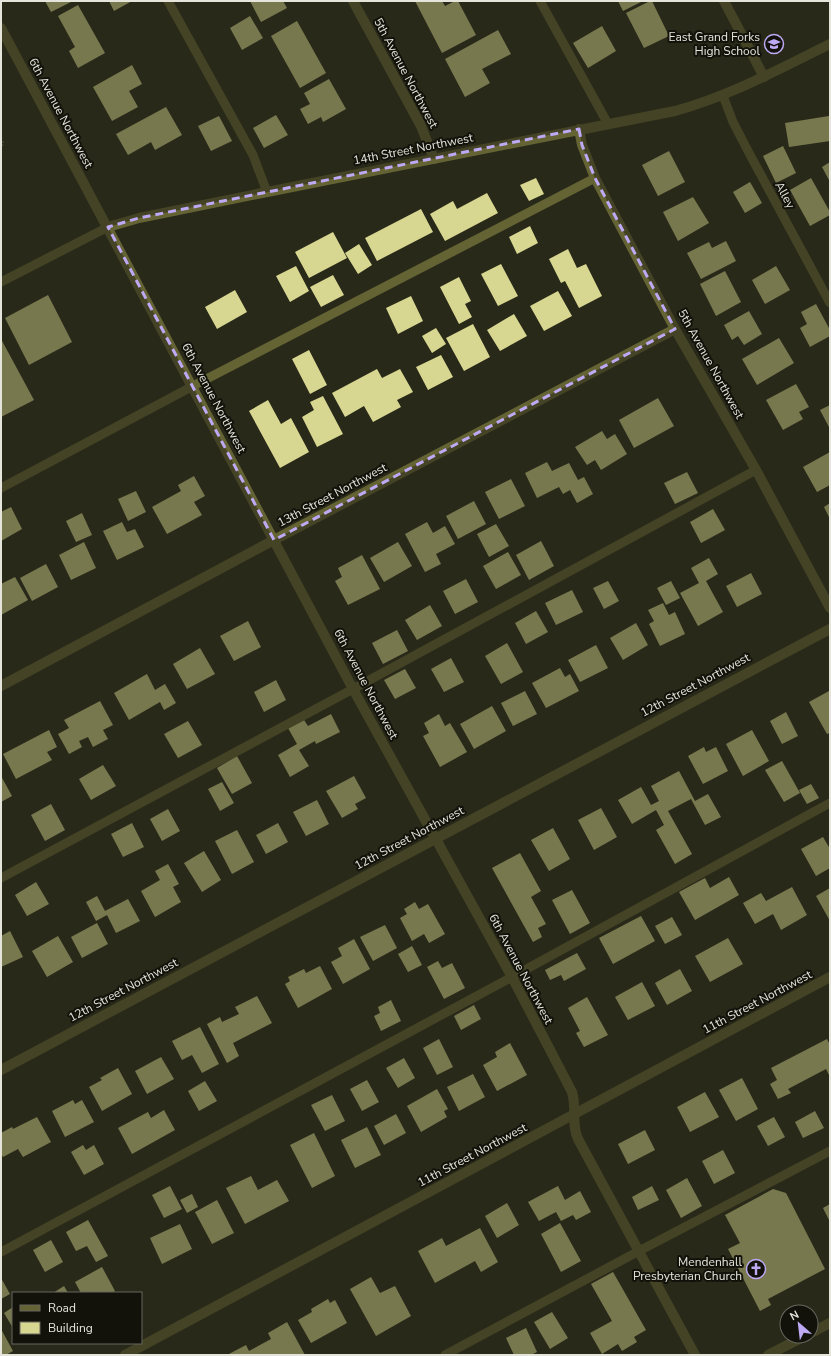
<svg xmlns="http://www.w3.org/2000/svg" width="831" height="1356" font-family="'Nunito Sans',sans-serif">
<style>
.building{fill:#d8d791}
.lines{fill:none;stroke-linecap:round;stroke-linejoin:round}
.path{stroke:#7d7d70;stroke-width:2.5;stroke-dasharray:1 3;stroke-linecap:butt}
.service{stroke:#646334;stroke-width:9}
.minor{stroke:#646334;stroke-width:10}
.marked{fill:none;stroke:#bea9f5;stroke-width:3;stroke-dasharray:8 5;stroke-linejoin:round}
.labels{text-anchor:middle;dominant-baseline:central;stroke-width:4;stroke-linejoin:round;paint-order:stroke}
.poi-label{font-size:12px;fill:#e5e5db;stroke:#12120b;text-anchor:end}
.street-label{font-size:12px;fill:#e5e5db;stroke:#12120b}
</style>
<rect width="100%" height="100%" fill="#29291a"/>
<path class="building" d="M45,1H73L51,12Z
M109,1H132L114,11Z
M250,1H283L287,8L261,22Z
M415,1H442L445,6L455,1H458L476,35L442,53Z
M618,1H643L623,11Z
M650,1H652L669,36L644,48L626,13Z
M78,5L105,53L78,68L69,51L75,47L58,16Z
M250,16L263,38L242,50L230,28Z
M297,21L326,73L300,88L271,36Z
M602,26L616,51L588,68L573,43Z
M498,30L511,54L482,69L490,83L465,97L445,59Z
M132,65L142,84L129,91L138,107L112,121L93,87Z
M329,79L346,109L323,122L321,117L308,124L300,109L310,104L304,93Z
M166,107L182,135L155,150L151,142L128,155L116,134Z
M276,115L288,135L264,148L253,128Z
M219,116L232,141L211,151L198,126Z
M829,116L830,141L789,147L785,123Z
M783,146L796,173L776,183L763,156Z
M669,151L685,182L658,196L642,165Z
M830,162V182L822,167Z
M536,178L544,194L529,201L520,185Z
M811,178L830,212V215L810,226L790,190Z
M750,182L762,203L745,213L733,192Z
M487,193L498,213L445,241L430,214L453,201L457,209Z
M693,197L709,223L678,241L663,212Z
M421,209L433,232L377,261L365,238Z
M530,226L538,243L517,254L509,237Z
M333,232L347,258L309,278L295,252Z
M726,241L736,261L701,279L687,253L709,242L712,248Z
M359,244L372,265L358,274L345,253Z
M568,249L577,268L586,264L602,296L579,308L565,281L561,283L549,259Z
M501,264L518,296L498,306L481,274Z
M296,266L309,291L290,302L276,276Z
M776,266L790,290L765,304L752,280Z
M725,271L741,302L716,316L700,284Z
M333,275L344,295L321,307L310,287Z
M459,277L471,301L465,304L472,317L459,324L440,287Z
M235,290L247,312L217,329L205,307Z
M558,291L572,316L544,331L530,306Z
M48,295L72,342L29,365L5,318Z
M411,296L423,321L398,334L386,308Z
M816,304L830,330V336L810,347L800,328L807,324L801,312Z
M749,311L762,334L744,345L738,336L732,340L724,325Z
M514,314L527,336L500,351L487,330Z
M473,324L490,357L464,371L446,338Z
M436,328L446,344L432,353L422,336Z
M779,338L794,363L757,385L742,359Z
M1,339L34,400L1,417Z
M309,350L327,385L310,394L292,359Z
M441,355L453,377L428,390L416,367Z
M377,369L382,378L400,369L413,392L397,400L401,407L373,422L364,406L345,417L332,393Z
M796,384L809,407L799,412L803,419L783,430L766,400Z
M323,396L343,434L317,447L302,417L314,410L310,402Z
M658,398L674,426L634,448L619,420Z
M268,400L281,424L291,418L309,452L280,468L249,411Z
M830,405V429L820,410Z
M602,431L607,439L615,434L627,454L601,470L595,460L587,465L575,447Z
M830,452V485L817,492L803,467Z
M547,462L552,471L569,463L578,480L584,477L593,494L577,503L570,490L563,494L559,487L537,498L525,473Z
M687,472L698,493L675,504L664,483Z
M194,476L205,496L194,502L202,515L167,534L152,507L181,491L178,485Z
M511,479L525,506L499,519L485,492Z
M136,491L146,512L128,521L118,499Z
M474,501L486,524L458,539L446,516Z
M830,503V519L824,507Z
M11,507L22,529L1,541V512Z
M713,509L725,530L701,543L690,522Z
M82,513L92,535L76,542L66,521Z
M122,522L127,532L135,529L144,547L117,560L103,531Z
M427,522L433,533L445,526L455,544L436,554L441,564L425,572L405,534Z
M496,524L509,546L489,557L477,534Z
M541,541L554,566L529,580L516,555Z
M84,542L96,568L71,580L59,555Z
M398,542L412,566L384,582L370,558Z
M508,552L521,575L496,589L483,566Z
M362,555L380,589L348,605L335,581L342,577L338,568Z
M709,558L718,574L706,581L723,612L698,626L680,593L699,583L691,568Z
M46,564L58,587L32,601L20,578Z
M751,573L762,594L737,607L726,586Z
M15,577L28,600L1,615V584Z
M466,579L478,602L455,614L443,591Z
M608,581L619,601L604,609L593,588Z
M671,581L680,598L666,605L657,588Z
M572,590L583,612L556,625L545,603Z
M663,603L669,615L675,612L685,634L660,646L649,624L654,621L648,610Z
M430,605L442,626L417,640L405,620Z
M536,611L548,632L526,644L515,623Z
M248,621L261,647L234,661L220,636Z
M636,623L648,645L623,660L610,638Z
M397,630L408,651L383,664L372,643Z
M507,643L523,672L501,684L485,656Z
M596,645L608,668L580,682L568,660Z
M200,648L215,674L187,689L173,664Z
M451,658L464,682L444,692L431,669Z
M560,668L565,677L570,674L579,691L546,708L532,683Z
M405,669L416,688L395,699L384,680Z
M147,674L155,690L165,684L176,703L164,710L160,702L129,720L114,693Z
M276,680L286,700L264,712L254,692Z
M525,691L537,714L513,726L501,703Z
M829,691L830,693V733L827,734L809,702Z
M100,701L113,725L103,730L108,739L93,747L88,737L79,741L82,747L69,754L58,734L69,728L64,720Z
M492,706L506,731L474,749L460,724Z
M786,712L798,736L782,744L770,721Z
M331,714L340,732L316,744L315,741L299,750L309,766L290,777L278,755L297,744L288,728L304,720L308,726Z
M439,714L445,726L450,723L467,752L440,767L423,736L429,733L424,723Z
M188,721L202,745L178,758L164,734Z
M49,730L57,747L47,752L52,760L16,779L3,754Z
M752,730L769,761L743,776L726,744Z
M704,747L706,752L716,747L728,771L703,784L688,756Z
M237,756L252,783L232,794L217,768Z
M782,761L800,793L784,802L765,770Z
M103,765L116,786L91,800L79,779Z
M679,771L695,801L708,794L721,817L705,825L691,799L668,811L692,854L675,864L656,830L664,825L656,810L632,824L618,800L641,787L651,805L659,801L651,786Z
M1,776L12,796L1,802Z
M354,776L366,798L355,804L358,809L342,818L326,791Z
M222,782L234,803L220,811L208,789Z
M811,784L819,798L807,804L799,790Z
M317,800L329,824L306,836L293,812Z
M51,804L65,830L45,841L31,815Z
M601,808L617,837L594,850L578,820Z
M168,809L180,831L162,841L150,819Z
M132,823L144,847L123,857L111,834Z
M278,823L288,842L266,854L256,835Z
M553,828L570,859L549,871L531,840Z
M237,830L254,862L232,874L215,841Z
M823,837L830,849V868L816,876L801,849Z
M204,851L221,880L202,892L184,863Z
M520,853L541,891L531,897L546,924L538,928L542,937L533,942L492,868Z
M168,864L179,884L173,887L181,902L155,917L141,891L160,880L155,871Z
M729,877L739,895L695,920L679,892L705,878L710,888Z
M36,882L49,904L27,916L15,895Z
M792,887L807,915L781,930L773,914L755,924L743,903L761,893L766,901Z
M830,888V921L816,896Z
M572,890L590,923L570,934L552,900Z
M97,896L105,911L128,899L140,921L116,933L107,915L96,921L86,902Z
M415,902L419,909L428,904L445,934L429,943L424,934L412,941L400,918L407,914L404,909Z
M641,916L655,941L613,964L599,938Z
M672,917L682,935L665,944L655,926Z
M97,923L108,944L82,958L71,937Z
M385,925L397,948L373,961L360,937Z
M10,931L23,957L1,967V936Z
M58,936L73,962L47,977L32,951Z
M728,938L743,964L710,982L695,956Z
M354,939L370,969L343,984L331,962L342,956L338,948Z
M412,946L422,965L408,972L398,954Z
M577,953L586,969L564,981L561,975L550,980L545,970Z
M438,961L442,968L452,963L465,988L444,999L427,967Z
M320,966L332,989L298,1008L285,984L290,981L288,977L304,969L306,973Z
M680,969L692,991L667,1005L655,983Z
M642,982L655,1006L628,1020L615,997Z
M257,996L272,1023L233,1043L239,1056L227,1063L207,1024L220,1017L222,1022L239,1014L235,1007Z
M587,997L608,1035L584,1047L576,1033L580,1031L568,1008Z
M391,1000L401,1021L381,1031L374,1016L380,1013L378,1007Z
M474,1005L481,1019L461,1030L454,1016Z
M200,1027L219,1064L202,1073L192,1055L182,1060L172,1041Z
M439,1039L453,1067L437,1075L423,1048Z
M827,1039L830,1045V1077L826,1069L788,1089L791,1093L778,1099L770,1084L777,1080L771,1068Z
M510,1043L527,1075L497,1091L483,1065L497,1057L495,1052Z
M161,1057L174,1079L147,1094L135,1071Z
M404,1058L415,1078L398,1088L386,1068Z
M118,1068L132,1094L102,1111L89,1087L102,1080L100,1078Z
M473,1074L485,1097L459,1111L447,1087Z
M742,1078L758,1109L736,1121L719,1090Z
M367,1080L379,1102L362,1111L350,1089Z
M205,1081L217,1101L199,1111L188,1091Z
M437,1089L448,1109L444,1111L447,1117L421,1132L407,1106Z
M705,1092L719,1117L690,1132L677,1107Z
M332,1095L345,1121L325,1131L311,1105Z
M73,1100L75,1104L82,1100L94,1122L65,1137L52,1111Z
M164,1110L175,1130L132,1154L118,1128L148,1112L151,1118Z
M815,1111L824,1128L803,1138L795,1122Z
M396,1114L406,1133L384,1145L374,1126Z
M37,1117L51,1142L23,1157L18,1149L3,1157L1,1154V1133L12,1127L13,1129Z
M774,1117L785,1137L768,1146L757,1126Z
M367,1127L381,1155L355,1168L341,1140Z
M645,1130L655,1150L628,1164L618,1144Z
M314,1133L335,1176L312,1188L290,1145Z
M83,1145L86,1150L94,1145L104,1164L84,1175L71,1152Z
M723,1150L735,1173L714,1184L702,1161Z
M251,1176L258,1190L277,1180L289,1201L245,1224L226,1188Z
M687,1178L702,1206L681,1218L666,1190Z
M170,1186L182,1209L164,1218L152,1195Z
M558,1186L565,1200L580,1191L591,1212L576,1220L573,1215L561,1221L556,1212L539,1221L528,1202Z
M652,1186L659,1200L638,1210L632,1197Z
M773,1189L786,1193L825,1269L768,1299L771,1305L760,1311L728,1249L740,1243L725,1215Z
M192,1194L198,1207L187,1213L180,1200Z
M217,1200L234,1233L212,1244L195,1212Z
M507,1203L519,1225L497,1238L485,1216Z
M830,1204V1222L823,1208Z
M88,1220L108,1256L96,1262L87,1246L76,1251L66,1232Z
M560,1223L581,1261L561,1272L541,1234Z
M180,1224L192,1249L162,1264L150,1238Z
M480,1228L498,1262L481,1272L475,1261L435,1283L418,1251L442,1238L446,1246Z
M51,1240L63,1262L45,1272L33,1250Z
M102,1267L115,1291L111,1293H81L75,1282Z
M613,1272L646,1330L634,1337L637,1342L622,1351L618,1344L602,1354L590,1333L612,1321L591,1284Z
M371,1277L380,1293L395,1286L411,1316L376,1336L350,1289Z
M1,1278L10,1294L1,1299Z
M64,1286L68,1293H53Z
M328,1299L330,1303L335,1300L347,1323L311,1343L298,1320L312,1312L311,1309Z
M13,1307V1328L4,1313Z
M552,1312L568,1338L550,1349L534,1322Z
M287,1322L305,1355H227L246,1345L249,1351L271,1339L268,1333Z
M526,1328L537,1352L531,1355H514L506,1338Z
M1,1329L13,1351L6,1355H1Z"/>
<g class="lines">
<path class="path" d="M1,138L4,144L1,146
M826,1355L830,1353"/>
<path class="service" d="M168,1L253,155L267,192
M540,1L608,124
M723,96L733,122L748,151L830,303
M1,282L108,227
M1,488L193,386L595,178
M1,878L353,689L756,470
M1,1252L512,977L830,803
M445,1355L639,1251L830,1151"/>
<path class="minor" d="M353,1L421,126L434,159
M724,1L764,77
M1,28L353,689L512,977L572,1092C577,1108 571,1124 578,1139L695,1355
M579,129L582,145L595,178L675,329L756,470L830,608
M108,227L139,218L267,192L675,111C730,96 779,69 830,44
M1,686L274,540L675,329
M1,1070L830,629
M811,1333L830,1323
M125,1355L830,977
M768,1355L805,1336"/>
</g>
<path d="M0 0H831V1356H0ZM579,129L582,145L595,178L675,329L274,540L108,227L139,218Z" fill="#29291a" fill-opacity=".55" fill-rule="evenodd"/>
<path class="marked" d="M579,129L582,145L595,178L675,329L274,540L108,227L139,218Z"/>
<defs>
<symbol id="school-ring" viewBox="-11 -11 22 22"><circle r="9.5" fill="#12120b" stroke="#bea9f5" stroke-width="1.5"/><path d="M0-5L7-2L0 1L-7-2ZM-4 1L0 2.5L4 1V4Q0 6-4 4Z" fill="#bea9f5"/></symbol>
<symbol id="church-ring" viewBox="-11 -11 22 22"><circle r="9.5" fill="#12120b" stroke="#bea9f5" stroke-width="1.5"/><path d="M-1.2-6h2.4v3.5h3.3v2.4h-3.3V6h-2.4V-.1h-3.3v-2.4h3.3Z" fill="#bea9f5"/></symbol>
</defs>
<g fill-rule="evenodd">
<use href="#school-ring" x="763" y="33" width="22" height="22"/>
<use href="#church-ring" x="745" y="1258" width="22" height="22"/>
</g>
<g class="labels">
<g class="poi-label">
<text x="760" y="37">East Grand Forks<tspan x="760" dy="14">High School</tspan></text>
<text x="742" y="1262">Mendenhall<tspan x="742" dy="14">Presbyterian Church</tspan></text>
</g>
<g class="street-label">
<text transform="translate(406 73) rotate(62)">5th Avenue Northwest</text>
<text transform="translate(61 113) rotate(62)">6th Avenue Northwest</text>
<text transform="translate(413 149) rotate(-11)">14th Street Northwest</text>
<text transform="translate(785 195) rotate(62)">Alley</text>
<text transform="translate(711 364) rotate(61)">5th Avenue Northwest</text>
<text transform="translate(214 398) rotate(62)">6th Avenue Northwest</text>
<text transform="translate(332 495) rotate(-28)">13th Street Northwest</text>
<text transform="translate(366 684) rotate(62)">6th Avenue Northwest</text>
<text transform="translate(695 685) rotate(-28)">12th Street Northwest</text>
<text transform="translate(409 838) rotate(-28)">12th Street Northwest</text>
<text transform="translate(521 969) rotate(62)">6th Avenue Northwest</text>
<text transform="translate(123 990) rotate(-28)">12th Street Northwest</text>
<text transform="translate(757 1002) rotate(-28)">11th Street Northwest</text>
<text transform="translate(472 1155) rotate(-28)">11th Street Northwest</text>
</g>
</g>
<rect width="831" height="1356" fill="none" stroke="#e5e5db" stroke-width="4"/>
<rect x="12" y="1292" width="130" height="52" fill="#12120b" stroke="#66665e"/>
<rect x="20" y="1305" width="20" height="6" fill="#646334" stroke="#66665e"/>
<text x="48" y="1312" font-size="12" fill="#e5e5db">Road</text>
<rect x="20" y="1322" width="20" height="12" fill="#d8d791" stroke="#66665e"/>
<text x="48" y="1332" font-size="12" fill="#e5e5db">Building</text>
<g transform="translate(799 1324) rotate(332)"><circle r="19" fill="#12120b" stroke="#66665e"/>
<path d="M0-3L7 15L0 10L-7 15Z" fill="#bea9f5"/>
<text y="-6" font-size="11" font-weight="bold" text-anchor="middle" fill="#e5e5db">N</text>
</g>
</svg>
